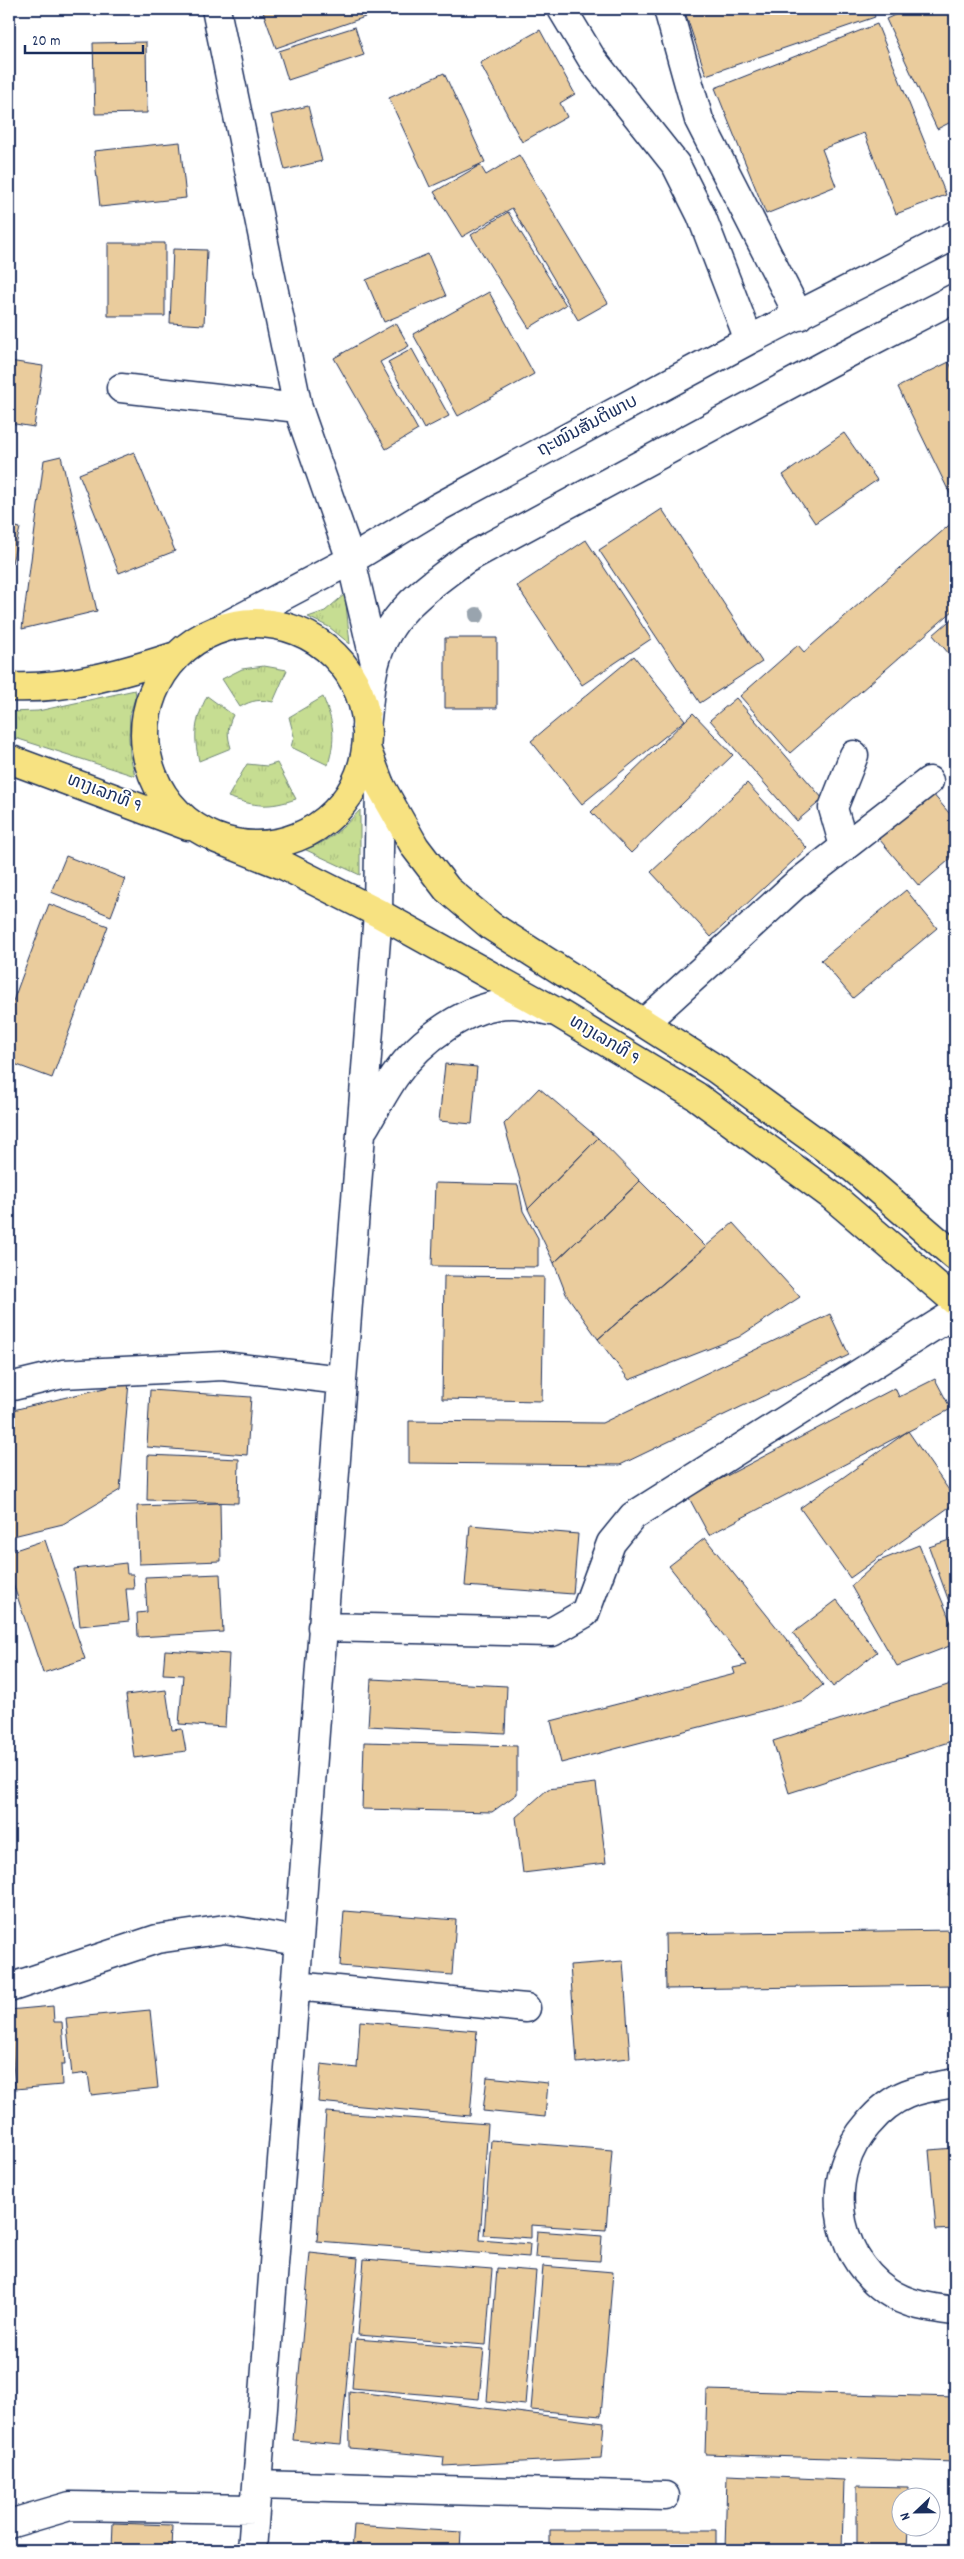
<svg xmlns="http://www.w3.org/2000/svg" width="964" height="2559" font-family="Dekko,'Noto Sans Lao',sans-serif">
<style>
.grass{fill:url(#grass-tufts);stroke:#708678}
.building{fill:#eacc9d;stroke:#1b2f5e}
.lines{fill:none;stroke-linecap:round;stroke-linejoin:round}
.minor-casing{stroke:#1b2f5e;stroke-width:31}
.major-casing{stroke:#1b2f5e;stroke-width:31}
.minor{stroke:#fff;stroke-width:28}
.major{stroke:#f7e281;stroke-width:28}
.tree{fill:#99a4ae}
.labels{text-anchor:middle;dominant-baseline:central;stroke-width:4;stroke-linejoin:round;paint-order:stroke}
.street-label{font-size:18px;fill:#1b2f5e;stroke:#fff}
</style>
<defs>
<pattern id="grass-tufts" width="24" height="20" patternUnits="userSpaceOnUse" patternTransform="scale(1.25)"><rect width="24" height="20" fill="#c6dd92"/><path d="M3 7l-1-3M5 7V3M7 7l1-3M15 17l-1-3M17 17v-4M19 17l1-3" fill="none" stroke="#aabe80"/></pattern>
</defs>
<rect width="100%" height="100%" fill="#fff"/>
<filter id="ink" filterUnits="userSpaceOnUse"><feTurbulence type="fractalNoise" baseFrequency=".02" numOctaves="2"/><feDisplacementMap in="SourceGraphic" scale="10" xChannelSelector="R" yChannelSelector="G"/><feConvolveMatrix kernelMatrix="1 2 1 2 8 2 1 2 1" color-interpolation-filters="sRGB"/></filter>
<g filter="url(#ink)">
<path class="grass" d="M345,594L350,644L329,627L308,617L325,611Z
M264,666L287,670L273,702C260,699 252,700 240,707L222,679L242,669Z
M135,690L136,695L130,714L129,738L130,755L135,776L9,736V712L38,711Z
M207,696L233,715C227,727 227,735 231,748L199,761C193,734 195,721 207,696Z
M323,697C334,724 336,737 328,765L291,747L294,736L289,717Z
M277,763L296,799C269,808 256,807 228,797L247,764L267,766Z
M360,810V875L304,849C327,844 344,827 360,810Z"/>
<path class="building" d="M111,9H154V12L111,14Z
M262,9H362L365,17L276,48Z
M684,9H872L875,17L706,75Z
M908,9H955V120L937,129L886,19Z
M877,24L946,195L896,214L864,133L822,149L836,186L766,214L715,88Z
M355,27L364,55L288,80L279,51Z
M540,30L575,94L560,103L567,117L522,142L480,63Z
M146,42L147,113L95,114L93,43Z
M444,73L485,162L430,187L389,98Z
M308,106L322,161L285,170L271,115Z
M180,142L186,198L100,207L94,151Z
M519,155L608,303L578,320L512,208L462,237L434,192L480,165L486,175Z
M508,212L566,305L529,328L471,235Z
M108,243H165V316H108Z
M173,249L207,250L204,325L170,323Z
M428,254L446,296L384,322L366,280Z
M489,292L534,374L458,416L413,334Z
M396,323L409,346L380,362L418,430L386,449L334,358Z
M412,349L449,416L424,429L388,362Z
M9,361L43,366L34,427L9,423Z
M949,362L955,374V499L953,500L898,387Z
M844,433L877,480L815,523L783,475Z
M134,452L175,551L119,573L79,474Z
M61,456L97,611L22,629L44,460Z
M662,509L762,662L700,703L599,550Z
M955,520V609L790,753L740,696L798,645L804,652Z
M9,525L20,528L12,563L9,562Z
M586,540L651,639L582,685L517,586Z
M955,616V661L933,635Z
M445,638H497V708H445Z
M634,656L685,720L582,804L531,741Z
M736,698L823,799L797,821L710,720Z
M693,713L733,755L631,853L591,812Z
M747,783L807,848L711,937L651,872Z
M927,787L955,820V855L919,886L874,833Z
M66,856L125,879L111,916L51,892Z
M906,890L937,928L853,998L821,960Z
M49,904L108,926L52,1078L9,1062V1012Z
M445,1064L477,1067L472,1124L439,1121Z
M539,1088L598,1138L528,1209L504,1124Z
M598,1138L640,1181L554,1263L528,1209Z
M640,1181L706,1247L598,1339L566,1294L554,1263Z
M435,1183L518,1185L523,1211L538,1238V1267L432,1266Z
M733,1223L800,1297L739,1337L629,1380L598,1339Z
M444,1276L544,1277L542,1401L442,1399Z
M830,1314L849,1355L620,1465L409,1463V1421L602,1423Z
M935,1379L951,1409L709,1535L688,1496L895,1388L899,1397Z
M129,1382L120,1490L63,1524L9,1537V1411Z
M150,1390L251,1397L247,1455L147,1447Z
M908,1431L955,1499V1503L850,1578L800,1508Z
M148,1455L239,1459L238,1503L147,1500Z
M220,1503L221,1561L139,1564L137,1506Z
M470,1525L578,1534L573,1594L465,1586Z
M705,1538L823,1685L804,1700L561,1763L551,1721L735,1674L733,1668L747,1665L669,1566Z
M955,1538V1618L929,1547Z
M45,1540L85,1659L43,1673L9,1572V1552Z
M919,1545L955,1632V1644L897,1666L851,1586L879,1561Z
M126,1563L127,1574H133L134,1589H126L129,1621L80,1626L74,1569Z
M220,1574L223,1632L138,1637L137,1613L147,1612L145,1577Z
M837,1600L877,1652L833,1687L793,1633Z
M165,1650L229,1654L225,1727L179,1724L183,1675L163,1674Z
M371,1679L507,1686L505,1733L368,1726Z
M954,1683L955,1740L789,1793L773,1741Z
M166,1690L172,1730L182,1729L186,1751L134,1758L126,1695Z
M364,1742L517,1746V1794L492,1812L362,1809Z
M596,1783L606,1863L523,1873L516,1817L548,1789Z
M954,1851H955V1896L948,1895Z
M344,1911L456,1920L452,1975L340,1966Z
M955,1930V1985L666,1989L665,1934Z
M623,1961L630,2058L577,2063L570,1965Z
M53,2006L54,2022H62L65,2065H61L62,2085L15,2089L9,2010Z
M150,2010L158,2088L91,2095L88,2073L72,2075L66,2018Z
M360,2021L477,2031L470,2116L318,2102L321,2064L357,2068Z
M487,2077L548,2083L545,2117L483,2111Z
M326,2112L488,2124L480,2240L530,2244L529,2257L317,2241Z
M491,2140L612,2150L606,2230L531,2225V2238L484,2235Z
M955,2148V2229L936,2230L929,2150Z
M537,2231L602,2236L600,2261L535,2257Z
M310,2253L358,2258L341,2444L293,2440Z
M364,2259L492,2269L486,2345L358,2335Z
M543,2266L613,2272L601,2416L531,2410Z
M497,2268L536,2271L525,2405L487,2401Z
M356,2339L484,2349L479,2399L352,2388Z
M707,2390L955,2397V2462L705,2454Z
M349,2391L604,2423L601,2458L443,2466L444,2457L350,2448Z
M727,2475L844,2480L842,2550H725Z
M857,2486L908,2487V2496H902V2526H908L907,2550H857Z
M113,2523L172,2525L171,2550H112Z
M354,2525L461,2532L460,2550H352Z
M550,2530H716V2550H550Z
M38,2548L61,2550H37Z"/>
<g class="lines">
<defs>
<path id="minor" d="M216,9L298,408L351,560L375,663
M562,9L592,59L676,165L701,215L749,340
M668,9L699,120L799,316
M121,388L298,408
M224,627L351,560L437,508L749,340L955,235
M366,727C369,706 369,683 375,663C388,613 428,587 466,559L829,363L955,298
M844,846L833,808L854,755
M645,1022L794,886L929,781
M364,1128C374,1111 384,1092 395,1076C419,1041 469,1003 513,1004C525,1004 538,1009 550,1011
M9,1387L63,1374L223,1366L341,1380
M322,1627L552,1632L585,1613L611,1543L633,1516L955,1313
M295,1986L526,2008
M9,1988L157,1939L225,1929L298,1941
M955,2083C939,2086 922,2088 907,2094C892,2100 878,2112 868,2124C824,2173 832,2252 887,2291C907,2305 931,2308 955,2311
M257,2485L665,2496
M9,2524L70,2506L255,2509
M252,2550L378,913L380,785"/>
<path id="major" d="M145 734a111 111 0 1 1 222 0a111 111 0 1 1-222 0Z
M9,687C66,690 123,673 176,656
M366,748L380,785L415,847L447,889L491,926L716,1069L854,1169L955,1256
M9,759L188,826
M217,839L285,866L378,913L558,1013L696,1096L832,1196L955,1301"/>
</defs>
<use href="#minor" class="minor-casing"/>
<use href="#major" class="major-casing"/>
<use href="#minor" class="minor"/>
<use href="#major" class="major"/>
</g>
<circle class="tree" cx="477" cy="615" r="8"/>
</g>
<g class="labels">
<g class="street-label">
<text transform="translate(588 427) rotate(-28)">ຖະໜົນສັນຕິພາບ</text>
<text transform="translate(104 794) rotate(21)">ທາງເລກທີ 9</text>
<text transform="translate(604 1041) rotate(31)">ທາງເລກທີ 9</text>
</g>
</g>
<rect width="964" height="2559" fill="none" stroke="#fff" stroke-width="30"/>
<rect x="15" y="15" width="934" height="2529" fill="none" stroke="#1b2f5e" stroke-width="2" filter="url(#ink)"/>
<g transform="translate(916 2512) rotate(248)"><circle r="24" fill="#ffffff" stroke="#a4acbf"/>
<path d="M0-4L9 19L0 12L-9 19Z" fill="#1b2f5e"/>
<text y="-8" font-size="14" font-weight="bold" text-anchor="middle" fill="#1b2f5e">N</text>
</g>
<path d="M25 45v8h118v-8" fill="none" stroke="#1b2f5e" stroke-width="2.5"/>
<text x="32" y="45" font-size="15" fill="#1b2f5e" stroke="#ffffff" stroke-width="4" paint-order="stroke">20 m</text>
</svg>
